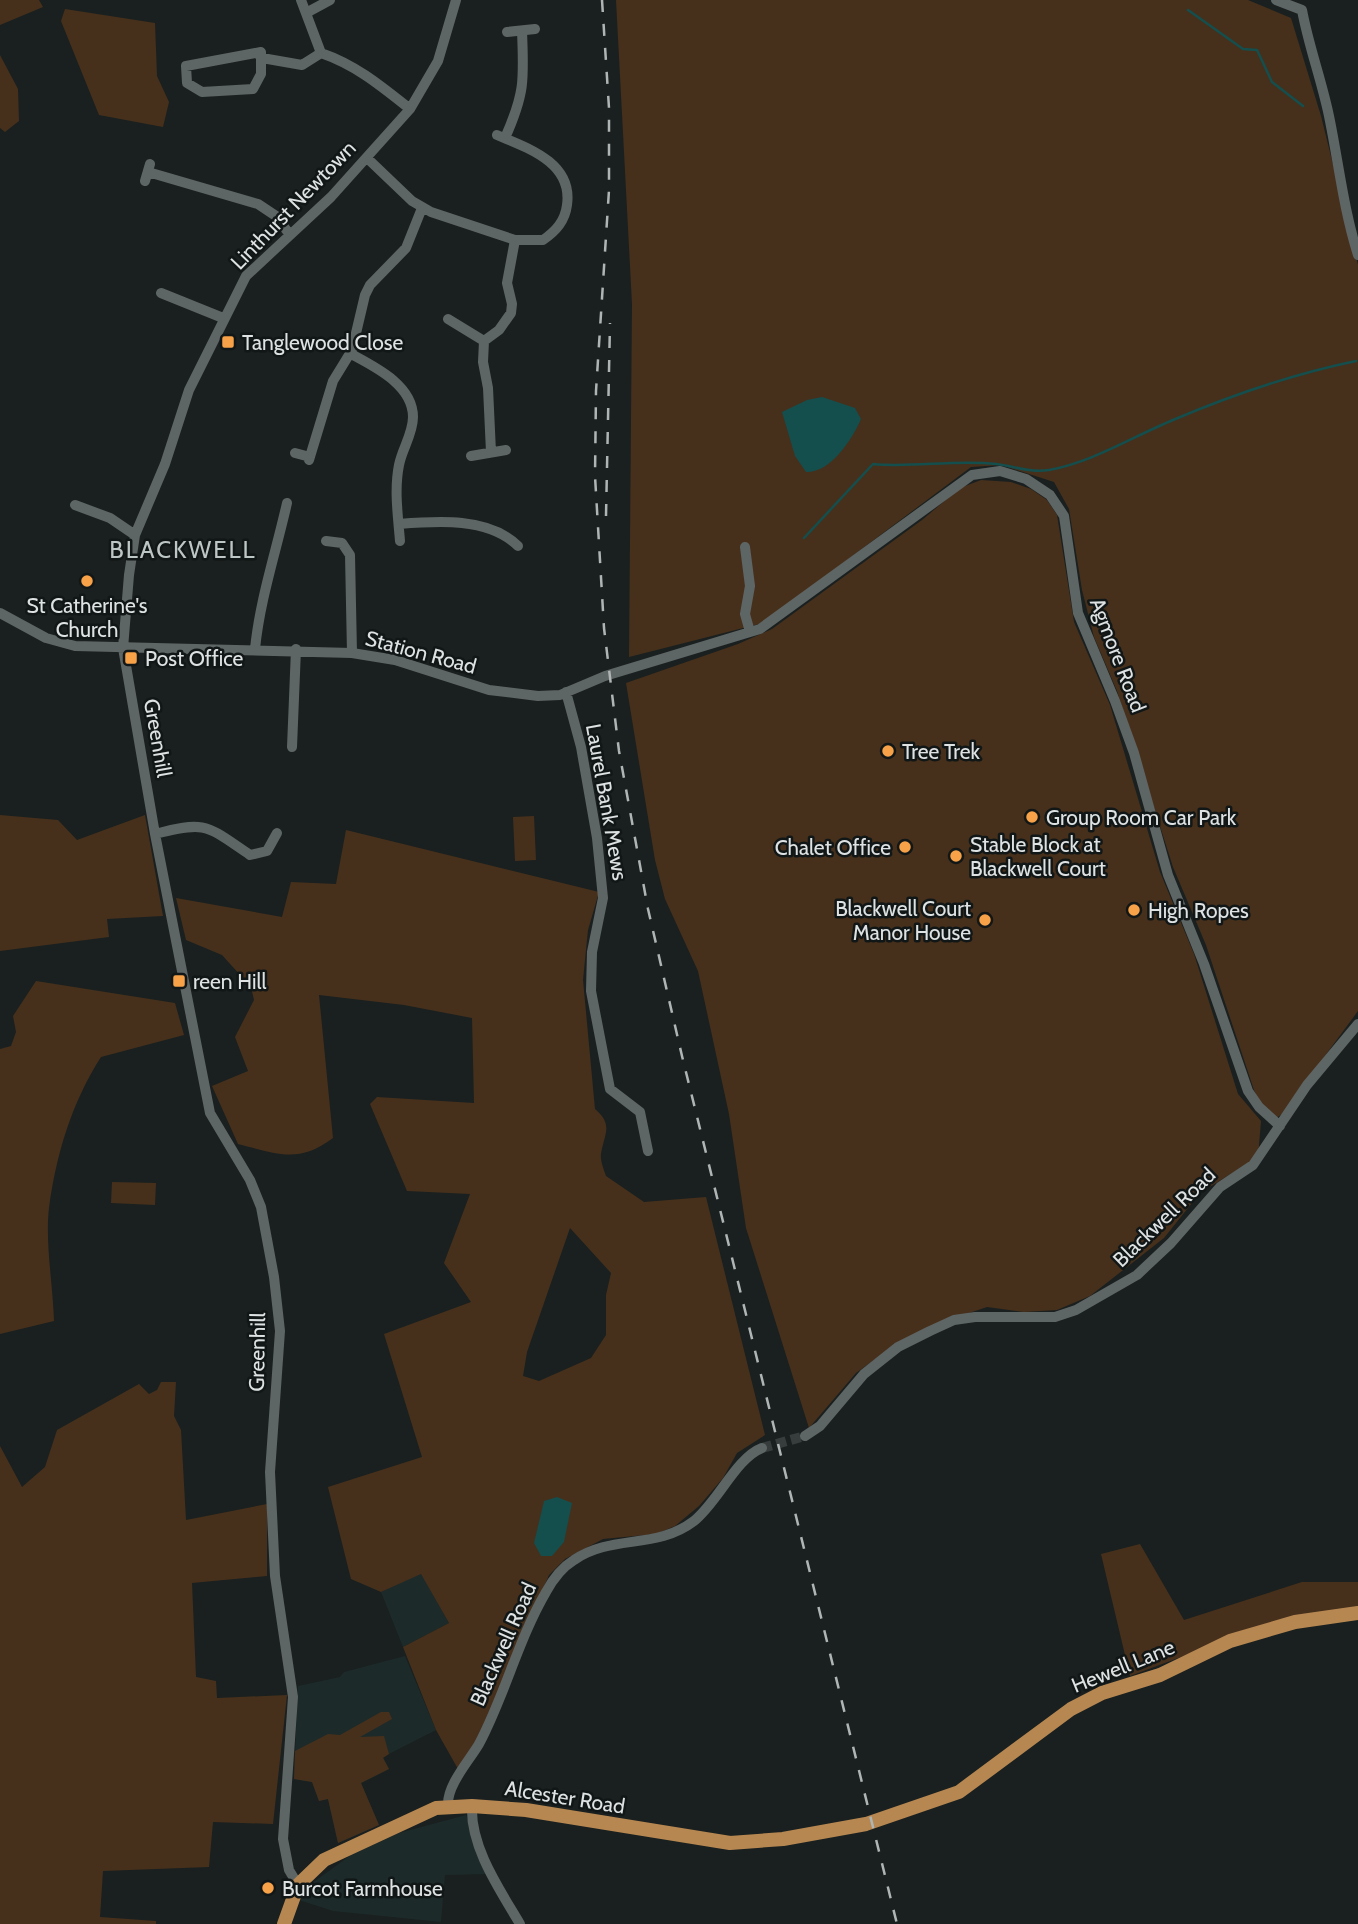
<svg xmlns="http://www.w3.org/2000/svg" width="1358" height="1924" font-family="Cabin,sans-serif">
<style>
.built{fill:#1d2a2a}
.green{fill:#46301c;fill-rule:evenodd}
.water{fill:#144e4d}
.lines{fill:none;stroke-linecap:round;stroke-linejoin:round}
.stream{stroke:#144e4d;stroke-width:2.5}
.minor-tunnel{stroke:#373d3c;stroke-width:10;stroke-dasharray:10 5;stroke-linecap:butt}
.minor{stroke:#5e6565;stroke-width:10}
.major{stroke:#b78751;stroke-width:14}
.rail{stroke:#afb4b4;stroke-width:2.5;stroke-dasharray:12 12;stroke-linecap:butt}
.poi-dot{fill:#f7a149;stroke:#111616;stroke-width:2.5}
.labels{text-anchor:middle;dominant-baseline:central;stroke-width:5;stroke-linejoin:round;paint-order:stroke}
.street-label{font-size:21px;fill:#dee2e2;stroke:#111616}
.poi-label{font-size:21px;fill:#dee2e2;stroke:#111616;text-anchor:start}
.quarter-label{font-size:24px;letter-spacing:2px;fill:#bec6c5;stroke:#111616}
</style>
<rect width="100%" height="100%" fill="#1a201f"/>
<path class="built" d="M421,1573L449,1623L403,1647L381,1592Z
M405,1656L436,1730L383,1757L389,1769L361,1783L379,1825L338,1843L328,1799L319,1801L312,1782L294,1779L298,1686L340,1677L344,1672Z
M466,1815L489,1874L445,1875L441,1922L333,1911L299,1900L315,1881L351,1855L399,1833Z"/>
<path class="green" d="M0,0H39L43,7L0,25Z
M616,0H1248L1291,18L1321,116L1358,265V1011L1282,1114L1275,1119L1261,1106L1254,1090L1206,945L1173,867L1117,691L1094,637L1082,590L1069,509L1054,482L1001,465L971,467L763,623L629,657L632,304Z
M65,9L155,23L157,76L169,102L163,127L99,115L61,21Z
M0,55L18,89L19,121L5,132L0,128Z
M981,480L1011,482L1031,489L1047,500L1057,515L1074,622L1110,705L1160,872L1194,954L1238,1094L1261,1121L1258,1157L1200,1193L1164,1238L1090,1296L1057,1310L1024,1312L987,1307L942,1322L900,1341L856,1373L809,1428L746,1228L729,1114L698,971L665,899L655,860L626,683L738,644L772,629L922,520L960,488Z
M0,815L58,820L77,840L145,815L163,916L107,919L109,937L0,951Z
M534,816L536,860L515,861L513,817Z
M346,830L599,892L588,930L583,980L595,1109C614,1125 604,1134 601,1154C600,1161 604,1170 606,1176L644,1202L706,1197L765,1435L737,1453L723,1478L699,1506L675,1526L656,1534L603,1539L565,1559L549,1575L481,1732L458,1769L436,1730L403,1647L449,1623L421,1574L381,1592L351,1579L328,1487L422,1457L384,1334L471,1302L444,1263L470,1194L407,1191L370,1104L377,1097L474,1103L472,1018L404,1005L319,995L333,1138C298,1164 278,1154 238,1144L212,1086L248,1071L235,1037L254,1000L251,987L222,955L186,940L176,898L282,917L291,882L336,884ZM570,1228L611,1273L606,1295V1335L591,1358L539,1381L523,1376L527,1352Z
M36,981L175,1003L184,1035L101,1057C72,1102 56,1155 49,1208C45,1242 53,1286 54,1321L0,1334V1049L11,1046L16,1032L13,1016Z
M112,1182L156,1183L155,1205L111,1203Z
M161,1382H176L174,1416L181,1430L186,1520L267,1504V1576L192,1583L196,1677L216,1681L217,1698L287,1695L273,1824L213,1822L209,1867L103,1871L100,1917L156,1921V1924H0V1446L22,1487L45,1467L57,1430L139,1384L149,1394L157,1390Z
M1140,1544L1184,1620L1302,1582H1358V1608L1189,1654L1130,1676L1101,1554Z
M381,1712H389L392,1719L360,1737L384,1736L389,1754L383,1758L389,1769L361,1783L379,1825L338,1843L328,1799L319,1801L312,1782L294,1779L295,1751L328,1734L340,1735Z"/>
<path class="water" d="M822,397L855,408L861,419C852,440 830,473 806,472L795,456L782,412L807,400Z
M557,1497L572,1503L564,1542L552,1556H541L534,1543L544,1501Z"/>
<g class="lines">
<path class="stream" d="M1188,10L1243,49L1257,50L1272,82L1303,106
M804,538L873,464C913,468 955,459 996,464C1014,466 1030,473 1049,470C1093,462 1132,437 1173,420C1232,395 1293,374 1356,361"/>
<path class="minor-tunnel" d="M762,1448L805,1436"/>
<path class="minor" d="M301,0L321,53C356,65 381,86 410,109
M1276,0L1302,10C1309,48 1323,84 1330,121C1339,166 1344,211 1358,255
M306,13L330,0
M507,32L535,29
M261,52V74L253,89L202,92L187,83L186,66Z
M262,58L302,65L321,53
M505,138C525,93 524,80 522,31
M367,158L412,201L431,212L515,240H543C556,231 565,221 567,205C573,163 528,148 497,135
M148,172L258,204L276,216L290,235
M145,181L150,164
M161,293L223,318
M448,319L484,341
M351,354C375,367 413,385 413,417C413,434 402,449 399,465C394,490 398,516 400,541
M491,452L488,388L483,362L484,341L499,330L511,313L512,304L507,283L515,240
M295,453L310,457
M471,456L506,450
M309,460L333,381L352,350L365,295L370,285L406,248L422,208
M75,505L110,518L135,535
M399,524C437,521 489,517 518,546
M326,541L342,543L350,555L352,653
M745,547L750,586L745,614L750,632
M0,613L46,638L75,646L352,653L395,660L489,690L538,696L560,695L605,676L760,629L972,475L1000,471L1026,479L1050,495L1064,516L1078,613L1115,701L1134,753L1168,875L1204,964L1248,1091L1259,1107L1280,1126
M255,649C260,599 276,552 287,503
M566,692L581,747L597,838L603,898L592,952L591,991L610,1089L640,1112L648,1151
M292,747L296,649
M155,834C207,820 207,826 250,855L267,851L277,833
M805,1436L820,1426L864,1374L898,1347L930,1331L954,1320L975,1317H1055L1076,1310L1137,1275L1171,1243L1220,1187L1253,1165L1307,1085L1358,1024
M448,1805C447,1785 469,1761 479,1744C505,1695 518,1640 546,1592C553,1579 561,1568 574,1560C612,1534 656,1550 694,1521C718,1502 736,1458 762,1448
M472,1806C470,1847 500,1890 520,1924
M298,1885L289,1870L283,1839L293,1697L275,1576L270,1472L280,1331L274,1277L261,1207L250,1180L210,1113L155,834L123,648L129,575L135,535L165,464L189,390L246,276L331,197L410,109L438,61L456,0"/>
<path class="major" d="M284,1924L298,1885L324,1860L436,1808L472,1806L526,1810L730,1843L783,1839L866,1824L959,1792L1071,1709L1102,1693L1160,1675L1230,1641L1295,1622L1358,1613"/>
<path class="rail" d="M602,0L609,108V190L596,391L595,476L604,628L619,751L648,909L682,1056L897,1924
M606,516L610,323"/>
</g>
<g class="poi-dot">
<rect x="221" y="335" width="14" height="14" rx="3.5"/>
<circle cx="87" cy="581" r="7"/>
<rect x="124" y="651" width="14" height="14" rx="3.5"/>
<circle cx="888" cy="751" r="7"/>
<circle cx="1032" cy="817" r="7"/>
<circle cx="905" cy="847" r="7"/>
<circle cx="956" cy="856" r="7"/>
<circle cx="1134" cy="910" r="7"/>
<circle cx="985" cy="920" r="7"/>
<rect x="172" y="974" width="14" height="14" rx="3.5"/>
<circle cx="268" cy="1888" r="7"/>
</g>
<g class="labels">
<g class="street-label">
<text transform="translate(293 205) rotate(-46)">Linthurst Newtown</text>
<text transform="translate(421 652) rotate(15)">Station Road</text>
<text transform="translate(1118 655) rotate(69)">Agmore Road</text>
<text transform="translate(158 738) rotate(80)">Greenhill</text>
<text transform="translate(607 802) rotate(80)">Laurel Bank Mews</text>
<text transform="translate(1164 1217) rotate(-44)">Blackwell Road</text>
<text transform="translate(257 1352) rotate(-89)">Greenhill</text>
<text transform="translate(503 1644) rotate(-66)">Blackwell Road</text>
<text transform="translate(1123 1666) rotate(-22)">Hewell Lane</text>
<text transform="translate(565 1797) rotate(9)">Alcester Road</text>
</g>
<g class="poi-label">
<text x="242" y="342">Tanglewood Close</text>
<text x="87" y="605" text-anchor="middle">St Catherine's<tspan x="87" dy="24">Church</tspan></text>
<text x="145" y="658">Post Office</text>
<text x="902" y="751">Tree Trek</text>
<text x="1046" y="817">Group Room Car Park</text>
<text x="970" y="844">Stable Block at<tspan x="970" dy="24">Blackwell Court</tspan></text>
<text x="891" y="847" text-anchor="end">Chalet Office</text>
<text x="971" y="908" text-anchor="end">Blackwell Court<tspan x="971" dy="24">Manor House</tspan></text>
<text x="1148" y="910">High Ropes</text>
<text x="193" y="981">reen Hill</text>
<text x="282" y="1888">Burcot Farmhouse</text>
</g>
<g class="quarter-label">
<text x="183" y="549">BLACKWELL</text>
</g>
</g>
</svg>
